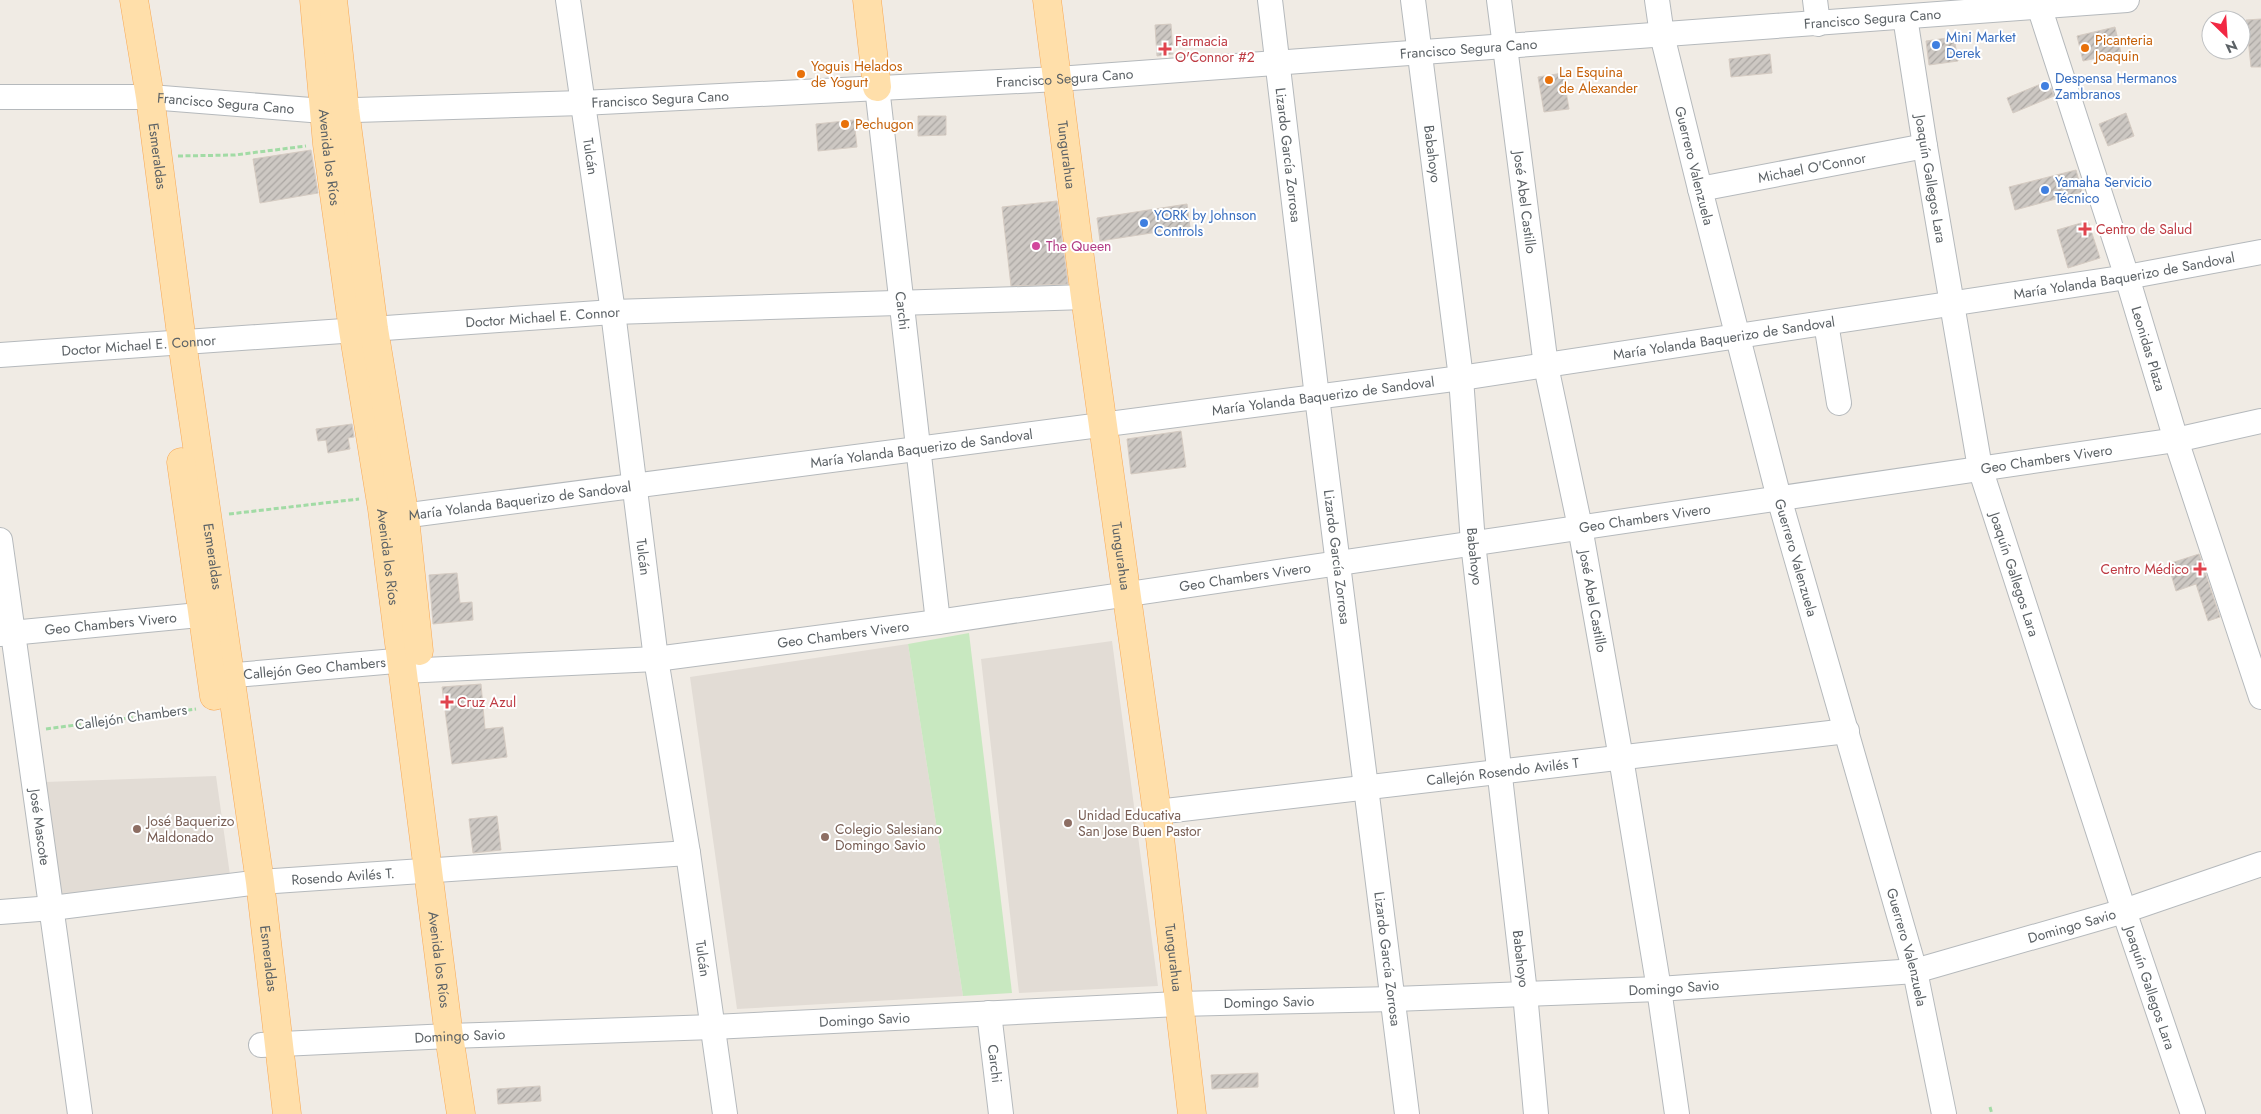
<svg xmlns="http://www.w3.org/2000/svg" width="2261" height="1114" font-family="Jost,sans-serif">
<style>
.education{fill:#e2dcd5}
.green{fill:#c8e8c0}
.building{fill:url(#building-hatch);stroke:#d5cbc2}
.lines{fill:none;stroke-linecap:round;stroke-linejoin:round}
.minor-casing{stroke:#b5b9bc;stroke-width:26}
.major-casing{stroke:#f8a855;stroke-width:29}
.path{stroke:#a2dba5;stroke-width:3;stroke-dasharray:5 2.5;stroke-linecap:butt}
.minor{stroke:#fff;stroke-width:24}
.major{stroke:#ffdfaa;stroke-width:28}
.shop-dot{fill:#3f7fe0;stroke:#fff;stroke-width:2}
.food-dot{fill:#e8710a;stroke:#fff;stroke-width:2}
.health-dot{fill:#e0444e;stroke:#fff;stroke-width:2}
.hotel-dot{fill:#d1479c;stroke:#fff;stroke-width:2}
.education-dot{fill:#8d6e63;stroke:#fff;stroke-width:2}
.labels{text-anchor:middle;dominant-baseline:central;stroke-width:4;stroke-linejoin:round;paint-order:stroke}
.street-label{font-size:14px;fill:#5c6266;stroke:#fff}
.shop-label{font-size:14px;fill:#366cbe;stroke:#fff;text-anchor:start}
.food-label{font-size:14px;fill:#c56008;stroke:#fff;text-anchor:start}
.health-label{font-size:14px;fill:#be3a42;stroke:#fff;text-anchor:start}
.hotel-label{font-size:14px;fill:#b23c85;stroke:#fff;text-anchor:start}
.education-label{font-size:14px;fill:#785e54;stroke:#fff;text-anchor:start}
</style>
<defs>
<pattern id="building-hatch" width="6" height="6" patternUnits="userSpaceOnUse" patternTransform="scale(1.25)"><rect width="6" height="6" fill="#cdc8c3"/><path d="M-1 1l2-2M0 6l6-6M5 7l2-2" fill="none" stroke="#aaa6a2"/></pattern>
</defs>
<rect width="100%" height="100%" fill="#f0ebe4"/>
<path class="education" d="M1112,641L1158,986L1019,993L981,659Z
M908,644L963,996L737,1009L690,677Z
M216,776L230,875L59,899L45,782Z"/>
<path class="green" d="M969,633L1012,993L963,996L908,644Z"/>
<path class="building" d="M2261,19V67H2251L2246,20Z
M1171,24L1173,54L1157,56L1155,25Z
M2115,27L2121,53L2083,61L2077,36Z
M1954,37L1958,61L1929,65L1926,41Z
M1770,54L1772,73L1731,77L1729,59Z
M1563,73L1569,109L1544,112L1538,77Z
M2048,81L2054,96L2013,113L2007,98Z
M2126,113L2134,136L2108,146L2099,124Z
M918,116H946V135L918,136Z
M854,120L857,147L818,151L816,124Z
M311,150L318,193L260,203L253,159Z
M2076,170L2082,192L2015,210L2009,187Z
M1057,201L1068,284L1011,286L1002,207Z
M1187,204L1190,227L1100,241L1097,218Z
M2088,221L2100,258L2068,268L2057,230Z
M352,424L354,437L348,438L350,449L328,453L326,440L318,441L316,429Z
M1181,431L1186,467L1131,474L1127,439Z
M2199,554L2220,617L2208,621L2196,584L2176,591L2168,564Z
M457,573L460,603L472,602L473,620L433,624L429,575Z
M481,684L485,729L503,727L507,757L452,764L442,687Z
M497,816L501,850L473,853L469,819Z
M1258,1073V1087L1212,1089L1211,1075Z
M540,1086L541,1101L498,1104L497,1089Z"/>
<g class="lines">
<defs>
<g id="minor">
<path id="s1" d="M568,0L613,312L656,659L688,853L725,1114"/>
<path id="s2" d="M1270,0L1317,397L1407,1114"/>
<path id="s3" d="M1413,0L1461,378L1473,543L1525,993L1536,1114"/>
<path id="s4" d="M1499,0L1546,366L1580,527L1621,758L1659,989L1677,1114"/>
<path id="s5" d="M1657,0L1662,35L1700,189L1779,498L1915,971L1944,1114"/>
<path d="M1815,0L1818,24"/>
<path id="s6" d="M2037,0L2127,277L2176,440L2261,697"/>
<path id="s7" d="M1905,17L1925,146L1980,468L2124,911L2193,1114"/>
<path id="s8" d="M877,87L938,622"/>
<path id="s9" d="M0,97H150L323,111L582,103L1058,79L2127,0"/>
<path id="s10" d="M1700,189L1925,146"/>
<path d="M1826,323L1839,403"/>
<path id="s11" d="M0,355L613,312L1085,297"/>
<path id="s12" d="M387,518L1461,378L2127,277L2261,252"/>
<path id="s13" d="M0,540L80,1114"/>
<path id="s14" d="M0,634L220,613"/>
<path id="s15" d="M403,671L656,659L938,622L2176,440L2261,421"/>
<path id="s16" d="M213,677L418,659"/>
<path id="s17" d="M1157,812L1847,731"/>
<path id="s18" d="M0,912L52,908L260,882L688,853"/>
<path id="s19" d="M989,1013L1001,1114"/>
<path id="s20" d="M261,1045L449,1036L713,1027L1178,1004L1394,999L1659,989L1915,971L2124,911L2261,864"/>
</g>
<g id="major">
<path id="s21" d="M134,0L150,97L182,342L260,882L287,1114"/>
<path id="s22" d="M314,0L327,144L353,330L382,509L449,1036L461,1114"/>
<path d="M333,0L345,110L374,329L405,518L419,651"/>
<path d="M867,0L877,87"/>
<path id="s23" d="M1047,0L1085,297L1157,812L1192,1114"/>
<path d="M181,462L214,696"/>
</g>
</defs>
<use href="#minor" class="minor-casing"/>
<use href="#major" class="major-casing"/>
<path class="path" d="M178,156L235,155L306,146
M229,514L359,499
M46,729L196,709
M1990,1107L1992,1114"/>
<use href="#minor" class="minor"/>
<use href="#major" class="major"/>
</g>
<g class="shop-dot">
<circle cx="1936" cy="45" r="5"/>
<circle cx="2045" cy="86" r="5"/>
<circle cx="2045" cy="190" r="5"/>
<circle cx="1144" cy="223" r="5"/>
</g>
<g class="food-dot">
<circle cx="2085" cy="48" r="5"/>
<circle cx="801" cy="74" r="5"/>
<circle cx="1549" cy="80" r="5"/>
<circle cx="845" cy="124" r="5"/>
</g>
<g class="health-dot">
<path d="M1162.5 41.5h5v5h5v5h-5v5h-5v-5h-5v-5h5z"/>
<path d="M2082.5 221.5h5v5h5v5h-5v5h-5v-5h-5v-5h5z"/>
<path d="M2197.5 561.5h5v5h5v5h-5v5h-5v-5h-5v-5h5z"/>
<path d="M444.5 694.5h5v5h5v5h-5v5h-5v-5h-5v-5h5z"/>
</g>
<circle class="hotel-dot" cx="1036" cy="246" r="5"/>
<g class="education-dot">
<circle cx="1068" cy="823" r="5"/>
<circle cx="137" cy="829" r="5"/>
<circle cx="825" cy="837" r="5"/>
</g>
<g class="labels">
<g class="street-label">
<text stroke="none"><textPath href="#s9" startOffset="1876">Francisco Segura Cano</textPath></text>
<text stroke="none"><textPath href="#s9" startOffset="1471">Francisco Segura Cano</textPath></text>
<text stroke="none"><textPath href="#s9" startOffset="1066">Francisco Segura Cano</textPath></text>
<text stroke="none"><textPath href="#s9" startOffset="661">Francisco Segura Cano</textPath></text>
<text stroke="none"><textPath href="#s9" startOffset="226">Francisco Segura Cano</textPath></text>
<text stroke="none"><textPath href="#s3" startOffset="155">Babahoyo</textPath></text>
<text stroke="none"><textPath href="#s21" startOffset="158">Esmeraldas</textPath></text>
<text stroke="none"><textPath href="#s23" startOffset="156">Tungurahua</textPath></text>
<text stroke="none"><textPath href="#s2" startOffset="156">Lizardo García Zorrosa</textPath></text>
<text stroke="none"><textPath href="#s22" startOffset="158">Avenida los Ríos</textPath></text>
<text stroke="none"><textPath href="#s1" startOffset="158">Tulcán</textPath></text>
<text stroke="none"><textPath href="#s5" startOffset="170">Guerrero Valenzuela</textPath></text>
<text stroke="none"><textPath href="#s10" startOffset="114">Michael O'Connor</textPath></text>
<text stroke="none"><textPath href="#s7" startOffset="164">Joaquín Gallegos Lara</textPath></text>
<text stroke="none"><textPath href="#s4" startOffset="204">José Abel Castillo</textPath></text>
<text stroke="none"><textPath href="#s12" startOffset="1754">María Yolanda Baquerizo de Sandoval</textPath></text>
<text stroke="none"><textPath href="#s8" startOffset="225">Carchi</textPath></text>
<text stroke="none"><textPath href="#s11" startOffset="544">Doctor Michael E. Connor</textPath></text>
<text stroke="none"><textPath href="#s12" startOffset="1349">María Yolanda Baquerizo de Sandoval</textPath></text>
<text stroke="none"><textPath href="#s11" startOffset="139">Doctor Michael E. Connor</textPath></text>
<text stroke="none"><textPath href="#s6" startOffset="366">Leonidas Plaza</textPath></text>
<text stroke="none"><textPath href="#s12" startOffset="944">María Yolanda Baquerizo de Sandoval</textPath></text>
<text stroke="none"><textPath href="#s12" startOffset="539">María Yolanda Baquerizo de Sandoval</textPath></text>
<text stroke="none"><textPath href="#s15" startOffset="1658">Geo Chambers Vivero</textPath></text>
<text stroke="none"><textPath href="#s12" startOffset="134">María Yolanda Baquerizo de Sandoval</textPath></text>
<text stroke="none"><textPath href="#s15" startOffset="1252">Geo Chambers Vivero</textPath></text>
<text stroke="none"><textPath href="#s21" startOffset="562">Esmeraldas</textPath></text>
<text stroke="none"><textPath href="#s22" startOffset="562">Avenida los Ríos</textPath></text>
<text stroke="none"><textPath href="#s23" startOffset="561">Tungurahua</textPath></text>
<text stroke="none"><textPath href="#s2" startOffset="561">Lizardo García Zorrosa</textPath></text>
<text stroke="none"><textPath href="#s3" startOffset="560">Babahoyo</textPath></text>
<text stroke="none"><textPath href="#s1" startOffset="562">Tulcán</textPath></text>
<text stroke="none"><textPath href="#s5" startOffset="575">Guerrero Valenzuela</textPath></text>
<text stroke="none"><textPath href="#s7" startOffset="569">Joaquín Gallegos Lara</textPath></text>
<text stroke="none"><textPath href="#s15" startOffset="848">Geo Chambers Vivero</textPath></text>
<text stroke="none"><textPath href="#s4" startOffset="609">José Abel Castillo</textPath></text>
<text stroke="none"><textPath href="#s14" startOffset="111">Geo Chambers Vivero</textPath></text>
<text stroke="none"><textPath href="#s15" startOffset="442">Geo Chambers Vivero</textPath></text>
<text stroke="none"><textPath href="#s16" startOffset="102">Callejón Geo Chambers</textPath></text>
<text transform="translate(131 717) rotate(-8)">Callejón Chambers</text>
<text stroke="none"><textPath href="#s17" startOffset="348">Callejón Rosendo Avilés T</textPath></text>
<text stroke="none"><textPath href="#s13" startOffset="290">José Mascote</textPath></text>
<text stroke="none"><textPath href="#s18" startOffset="345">Rosendo Avilés T.</textPath></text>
<text stroke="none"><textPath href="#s20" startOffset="1819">Domingo Savio</textPath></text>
<text stroke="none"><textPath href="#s5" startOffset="980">Guerrero Valenzuela</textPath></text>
<text stroke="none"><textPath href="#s21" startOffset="968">Esmeraldas</textPath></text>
<text stroke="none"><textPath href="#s1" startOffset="968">Tulcán</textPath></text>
<text stroke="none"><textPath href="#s23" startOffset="966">Tungurahua</textPath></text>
<text stroke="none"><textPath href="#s22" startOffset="968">Avenida los Ríos</textPath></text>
<text stroke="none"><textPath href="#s2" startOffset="966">Lizardo García Zorrosa</textPath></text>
<text stroke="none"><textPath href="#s3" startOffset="965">Babahoyo</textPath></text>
<text stroke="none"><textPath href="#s20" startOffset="1414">Domingo Savio</textPath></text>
<text stroke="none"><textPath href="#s7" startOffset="1004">Joaquín Gallegos Lara</textPath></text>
<text stroke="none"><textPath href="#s20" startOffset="1009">Domingo Savio</textPath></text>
<text stroke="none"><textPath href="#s20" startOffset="604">Domingo Savio</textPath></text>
<text stroke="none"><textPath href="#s20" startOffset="199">Domingo Savio</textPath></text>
<text stroke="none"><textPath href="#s19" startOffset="51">Carchi</textPath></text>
</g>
<g class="shop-label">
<text x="1946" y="37">Mini Market<tspan x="1946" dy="16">Derek</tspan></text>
<text x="2055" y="78">Despensa Hermanos<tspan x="2055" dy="16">Zambranos</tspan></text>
<text x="2055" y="182">Yamaha Servicio<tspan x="2055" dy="16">Técnico</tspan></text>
<text x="1154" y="215">YORK by Johnson<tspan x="1154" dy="16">Controls</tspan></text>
</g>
<g class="food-label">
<text x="2095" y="40">Picanteria<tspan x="2095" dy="16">Joaquin</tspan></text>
<text x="811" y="66">Yoguis Helados<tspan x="811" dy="16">de Yogurt</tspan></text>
<text x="1559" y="72">La Esquina<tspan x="1559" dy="16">de Alexander</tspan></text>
<text x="855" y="124">Pechugon</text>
</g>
<g class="health-label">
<text x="1175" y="41">Farmacia<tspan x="1175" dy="16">O'Connor #2</tspan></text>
<text x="2096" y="229">Centro de Salud</text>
<text x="2189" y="569" text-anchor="end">Centro Médico</text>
<text x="457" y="702">Cruz Azul</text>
</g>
<g class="hotel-label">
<text x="1046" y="246">The Queen</text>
</g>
<g class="education-label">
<text x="1078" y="815">Unidad Educativa<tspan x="1078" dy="16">San Jose Buen Pastor</tspan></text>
<text x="147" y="821">José Baquerizo<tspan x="147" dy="16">Maldonado</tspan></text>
<text x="835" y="829">Colegio Salesiano<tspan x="835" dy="16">Domingo Savio</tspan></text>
</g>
</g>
<g transform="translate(2226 35) rotate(155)"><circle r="24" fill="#ffffff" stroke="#bec0c2"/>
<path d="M0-4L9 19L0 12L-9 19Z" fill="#f22843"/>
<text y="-8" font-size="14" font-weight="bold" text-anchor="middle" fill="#5c6266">N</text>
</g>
</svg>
